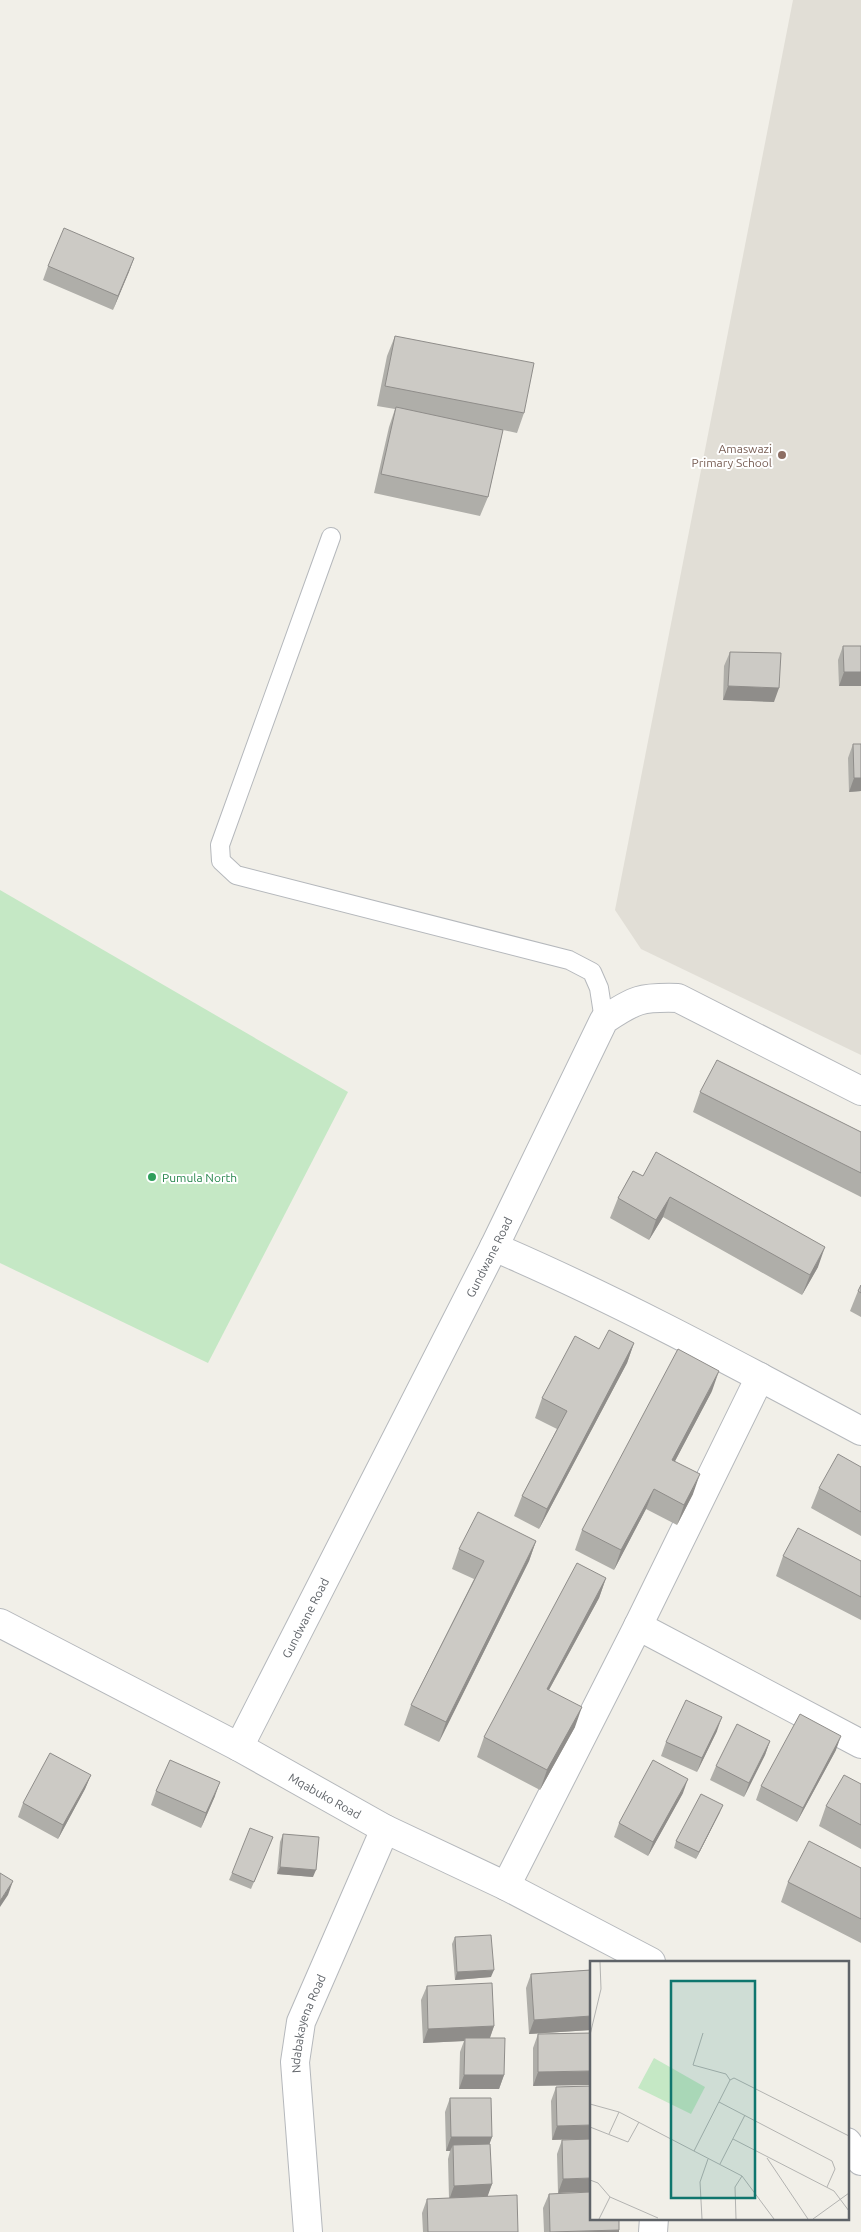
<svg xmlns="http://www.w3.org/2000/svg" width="861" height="2232" font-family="Ubuntu,sans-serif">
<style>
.education{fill:#e1ded6}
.green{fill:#c5e8c5}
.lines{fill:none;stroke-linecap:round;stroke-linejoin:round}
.lane-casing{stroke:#b5b8bc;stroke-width:20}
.street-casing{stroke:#b5b8bc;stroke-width:30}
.lane{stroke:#fff;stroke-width:18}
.street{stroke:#fff;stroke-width:28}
.wall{fill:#afaea9}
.shaded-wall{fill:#8f8d8a}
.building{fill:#cccac5;stroke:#8f8d8a}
.education-dot{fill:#8d6e63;stroke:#fff;stroke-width:2}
.leisure-dot{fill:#2e9e5b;stroke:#fff;stroke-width:2}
.labels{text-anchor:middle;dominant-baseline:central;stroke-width:4;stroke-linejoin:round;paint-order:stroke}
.education-label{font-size:12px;fill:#785e54;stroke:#fff;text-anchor:end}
.leisure-label{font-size:12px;fill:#27864d;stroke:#fff;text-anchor:start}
.street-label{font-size:12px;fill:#5f6368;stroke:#fff}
.inset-road{fill:none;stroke:#b3b3b1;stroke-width:1}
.view{fill:#0f766e;fill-opacity:0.15;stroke:#0f766e;stroke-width:2.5}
.inset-edge{fill:none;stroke:#5f6368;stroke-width:2.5}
</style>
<rect width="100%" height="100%" fill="#f1efe8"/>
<path class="education" d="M793,0H861V1055L641,949L615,910Z"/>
<path class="green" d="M0,890L348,1092L208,1363L0,1263Z"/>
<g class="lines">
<defs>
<path id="lane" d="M331,537L220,845L221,861L236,875L569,960L592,972L599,988L604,1020"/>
<g id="street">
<path d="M494,1247C620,1301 741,1367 861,1431"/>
<path id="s1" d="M0,1623L239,1747L385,1829L506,1886L651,1962"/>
<path d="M638,1626L861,1744"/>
<path id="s2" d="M239,1747L494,1247L604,1020C635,999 641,997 678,998L861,1091"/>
<path d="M506,1886L638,1626L760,1377"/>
<path d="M847,2142L861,2161"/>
<path id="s3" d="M308,2232L295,2062L301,2022L385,1829"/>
<path d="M653,2232L654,2218"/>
</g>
</defs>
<use href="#lane" class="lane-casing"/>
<use href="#street" class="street-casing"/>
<use href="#lane" class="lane"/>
<use href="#street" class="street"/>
</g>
<path class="wall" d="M134,258L113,310L43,280L48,266Z
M395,336L524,413L517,433L503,430L488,497L480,516L374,493L389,427L395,409L377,406L387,356Z
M843,646H861V686H839L838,660Z
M730,652L774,702L723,700L724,666Z
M853,744L861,791L849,792L848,758Z
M700,1092L861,1132V1197L693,1112Z
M633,1171L818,1267L802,1295L663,1217L649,1240L610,1218L618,1198Z
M861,1285V1317L850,1311L858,1291Z
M634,1343L627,1363L539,1529L514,1516L522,1496L557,1429L535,1418L542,1398L599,1349Z
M712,1391L675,1461L693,1494L677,1525L646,1509L614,1570L575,1550L582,1530Z
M861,1467V1536L811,1508L819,1488Z
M536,1541L529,1561L439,1742L404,1725L411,1705L474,1579L452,1569L459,1549Z
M783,1556L861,1561V1620L776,1576Z
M606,1578L599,1598L549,1690L575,1727L540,1790L477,1757L484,1737Z
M717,1731L697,1772L661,1756L666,1742Z
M770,1741L765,1755L744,1797L710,1780L716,1766Z
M836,1750L797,1822L756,1800L761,1786Z
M91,1775L85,1789L58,1839L18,1817L23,1803Z
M861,1784V1849L819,1826L826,1806Z
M156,1791L215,1796L201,1828L151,1805Z
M683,1793L648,1856L614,1837L619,1823Z
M720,1812L696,1859L674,1848L676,1841Z
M283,1834L313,1877L277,1874L280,1842Z
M273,1837L251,1889L229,1880L232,1873Z
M861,1868V1943L781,1902L788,1882Z
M455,1937L491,1977L455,1980L452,1944Z
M591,1970V2030L529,2034L526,1988L531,1974Z
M427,1986L494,2026L490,2038L504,2075L499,2089H459L460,2052L464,2041L423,2043L421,2000Z
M591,2033L533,2086V2048L538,2034Z
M591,2086L552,2140L551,2101L556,2087Z
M450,2098L492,2137L489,2144L492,2184L487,2196L518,2232H423L422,2213L427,2199L449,2198L448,2159L450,2151H446L445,2112Z
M591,2139L558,2193L557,2154L562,2140Z
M549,2194L619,2232H544L543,2208Z"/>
<path class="shaded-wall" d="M134,258L129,272L113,310L118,296Z
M844,672H861V686H839Z
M728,686L779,688L774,702L723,700Z
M854,778H861V791L849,792Z
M670,1197L663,1217L649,1240L656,1220Z
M825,1247L818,1267L802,1295L810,1275Z
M634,1343L627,1363L539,1529L547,1509Z
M719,1371L712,1391L665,1480L672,1460Z
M700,1474L693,1494L677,1525L684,1505Z
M654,1489L646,1509L614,1570L621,1550Z
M536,1541L529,1561L439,1742L446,1722Z
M606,1578L599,1598L539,1708L547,1689Z
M582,1707L575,1727L540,1790L547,1770Z
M722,1717L717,1731L697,1772L702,1758Z
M841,1736L836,1750L797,1822L803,1808Z
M770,1741L765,1755L744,1797L749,1783Z
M91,1775L85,1789L58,1839L63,1825Z
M688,1779L683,1793L648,1856L653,1842Z
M220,1782L215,1796L201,1828L206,1813Z
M723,1805L720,1812L696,1859L699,1852Z
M280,1867L316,1870L313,1877L277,1874Z
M13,1881L8,1895L0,1907V1901Z
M494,1970L491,1977L455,1980L457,1972Z
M591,2016V2030L529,2034L534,2020Z
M494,2026L489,2040L465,2038L464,2041L423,2043L428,2029Z
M591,2071V2085L533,2086L538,2072Z
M464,2075H504L499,2089H459Z
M591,2125V2139L552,2140L557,2126Z
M451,2137H492L487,2151L453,2145L450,2151H446Z
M591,2178V2192L558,2193L563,2179Z
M492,2184L487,2198L449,2200L454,2186Z
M619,2230V2232H575Z"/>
<path class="building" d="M64,228L134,258L118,296L48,266Z
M395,336L534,363L524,413L385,386Z
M396,407L503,430L488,497L381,474Z
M843,646H861V672H844Z
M730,652L781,653L779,688L728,686Z
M853,744H861V778H854Z
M717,1060L861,1132V1173L700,1092Z
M656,1152L825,1247L810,1275L670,1197L656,1220L618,1198L633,1171L643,1176Z
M861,1285V1293L858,1291Z
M609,1330L634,1343L547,1509L522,1496L567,1411L542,1398L575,1336L599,1349Z
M678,1349L719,1371L672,1460L700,1474L684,1505L654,1489L621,1550L582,1530Z
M838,1454L861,1467V1512L819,1488Z
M478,1512L536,1541L446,1722L411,1705L484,1561L459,1549Z
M798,1528L861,1561V1597L783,1556Z
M577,1563L606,1578L547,1689L582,1707L547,1770L484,1737Z
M686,1700L722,1717L702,1758L666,1742Z
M800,1714L841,1736L803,1808L761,1786Z
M737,1724L770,1741L749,1783L716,1766Z
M50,1753L91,1775L63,1825L23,1803Z
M170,1760L220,1782L206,1813L156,1791Z
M653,1760L688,1779L653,1842L619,1823Z
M844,1775L861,1784V1825L826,1806Z
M701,1794L723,1805L699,1852L676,1841Z
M250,1828L273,1837L254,1882L232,1873Z
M283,1834L319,1837L316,1870L280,1867Z
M809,1841L861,1868V1919L788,1882Z
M0,1873L13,1881L0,1901Z
M491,1935L494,1970L457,1972L455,1937Z
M591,1970V2016L534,2020L531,1974Z
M492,1983L494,2026L428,2029L427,1986Z
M591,2033V2071L538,2072V2034Z
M465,2038H505L504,2075H464Z
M591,2086V2125L557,2126L556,2087Z
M450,2098H491L492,2137H451Z
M591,2139V2178L563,2179L562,2140Z
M490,2144L492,2184L454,2186L453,2145Z
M591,2192V2218H619V2230L550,2232L549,2194Z
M517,2195L518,2232H428L427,2199Z"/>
<circle class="education-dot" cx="782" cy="455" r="5"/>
<circle class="leisure-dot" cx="152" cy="1177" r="5"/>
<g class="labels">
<g class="education-label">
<text x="772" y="448">Amaswazi<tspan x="772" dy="14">Primary School</tspan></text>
</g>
<g class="leisure-label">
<text x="162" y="1177">Pumula North</text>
</g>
<g class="street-label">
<text stroke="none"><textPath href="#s2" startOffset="550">Gundwane Road</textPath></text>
<text stroke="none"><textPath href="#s2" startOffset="145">Gundwane Road</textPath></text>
<text stroke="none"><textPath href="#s1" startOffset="368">Mqabuko Road</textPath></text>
<text stroke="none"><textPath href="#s3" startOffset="211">Ndabakayena Road</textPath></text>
</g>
</g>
<g transform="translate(590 1961)">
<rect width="259" height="259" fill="#f1efe8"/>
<path d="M64,97L115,126L101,153L48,127Z" fill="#c5e8c5"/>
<path class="inset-road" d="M113,72L103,104L136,113L140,119M0,74L11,28L10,1M129,141L242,200L245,208L237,226M0,143L29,151L152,215L184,258M0,166L38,181L49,161M19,173L29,151M143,178L244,230L259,250M104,190L140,119L144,117L259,175M177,197L218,258M130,203L155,154M0,219L8,222L20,236L68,257M9,258L20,236M112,258L110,221L118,198M146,258L145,226L152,215M223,258L259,232"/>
<path class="view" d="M81,20H165V237H81Z"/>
<rect width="259" height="259" class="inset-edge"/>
</g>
</svg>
